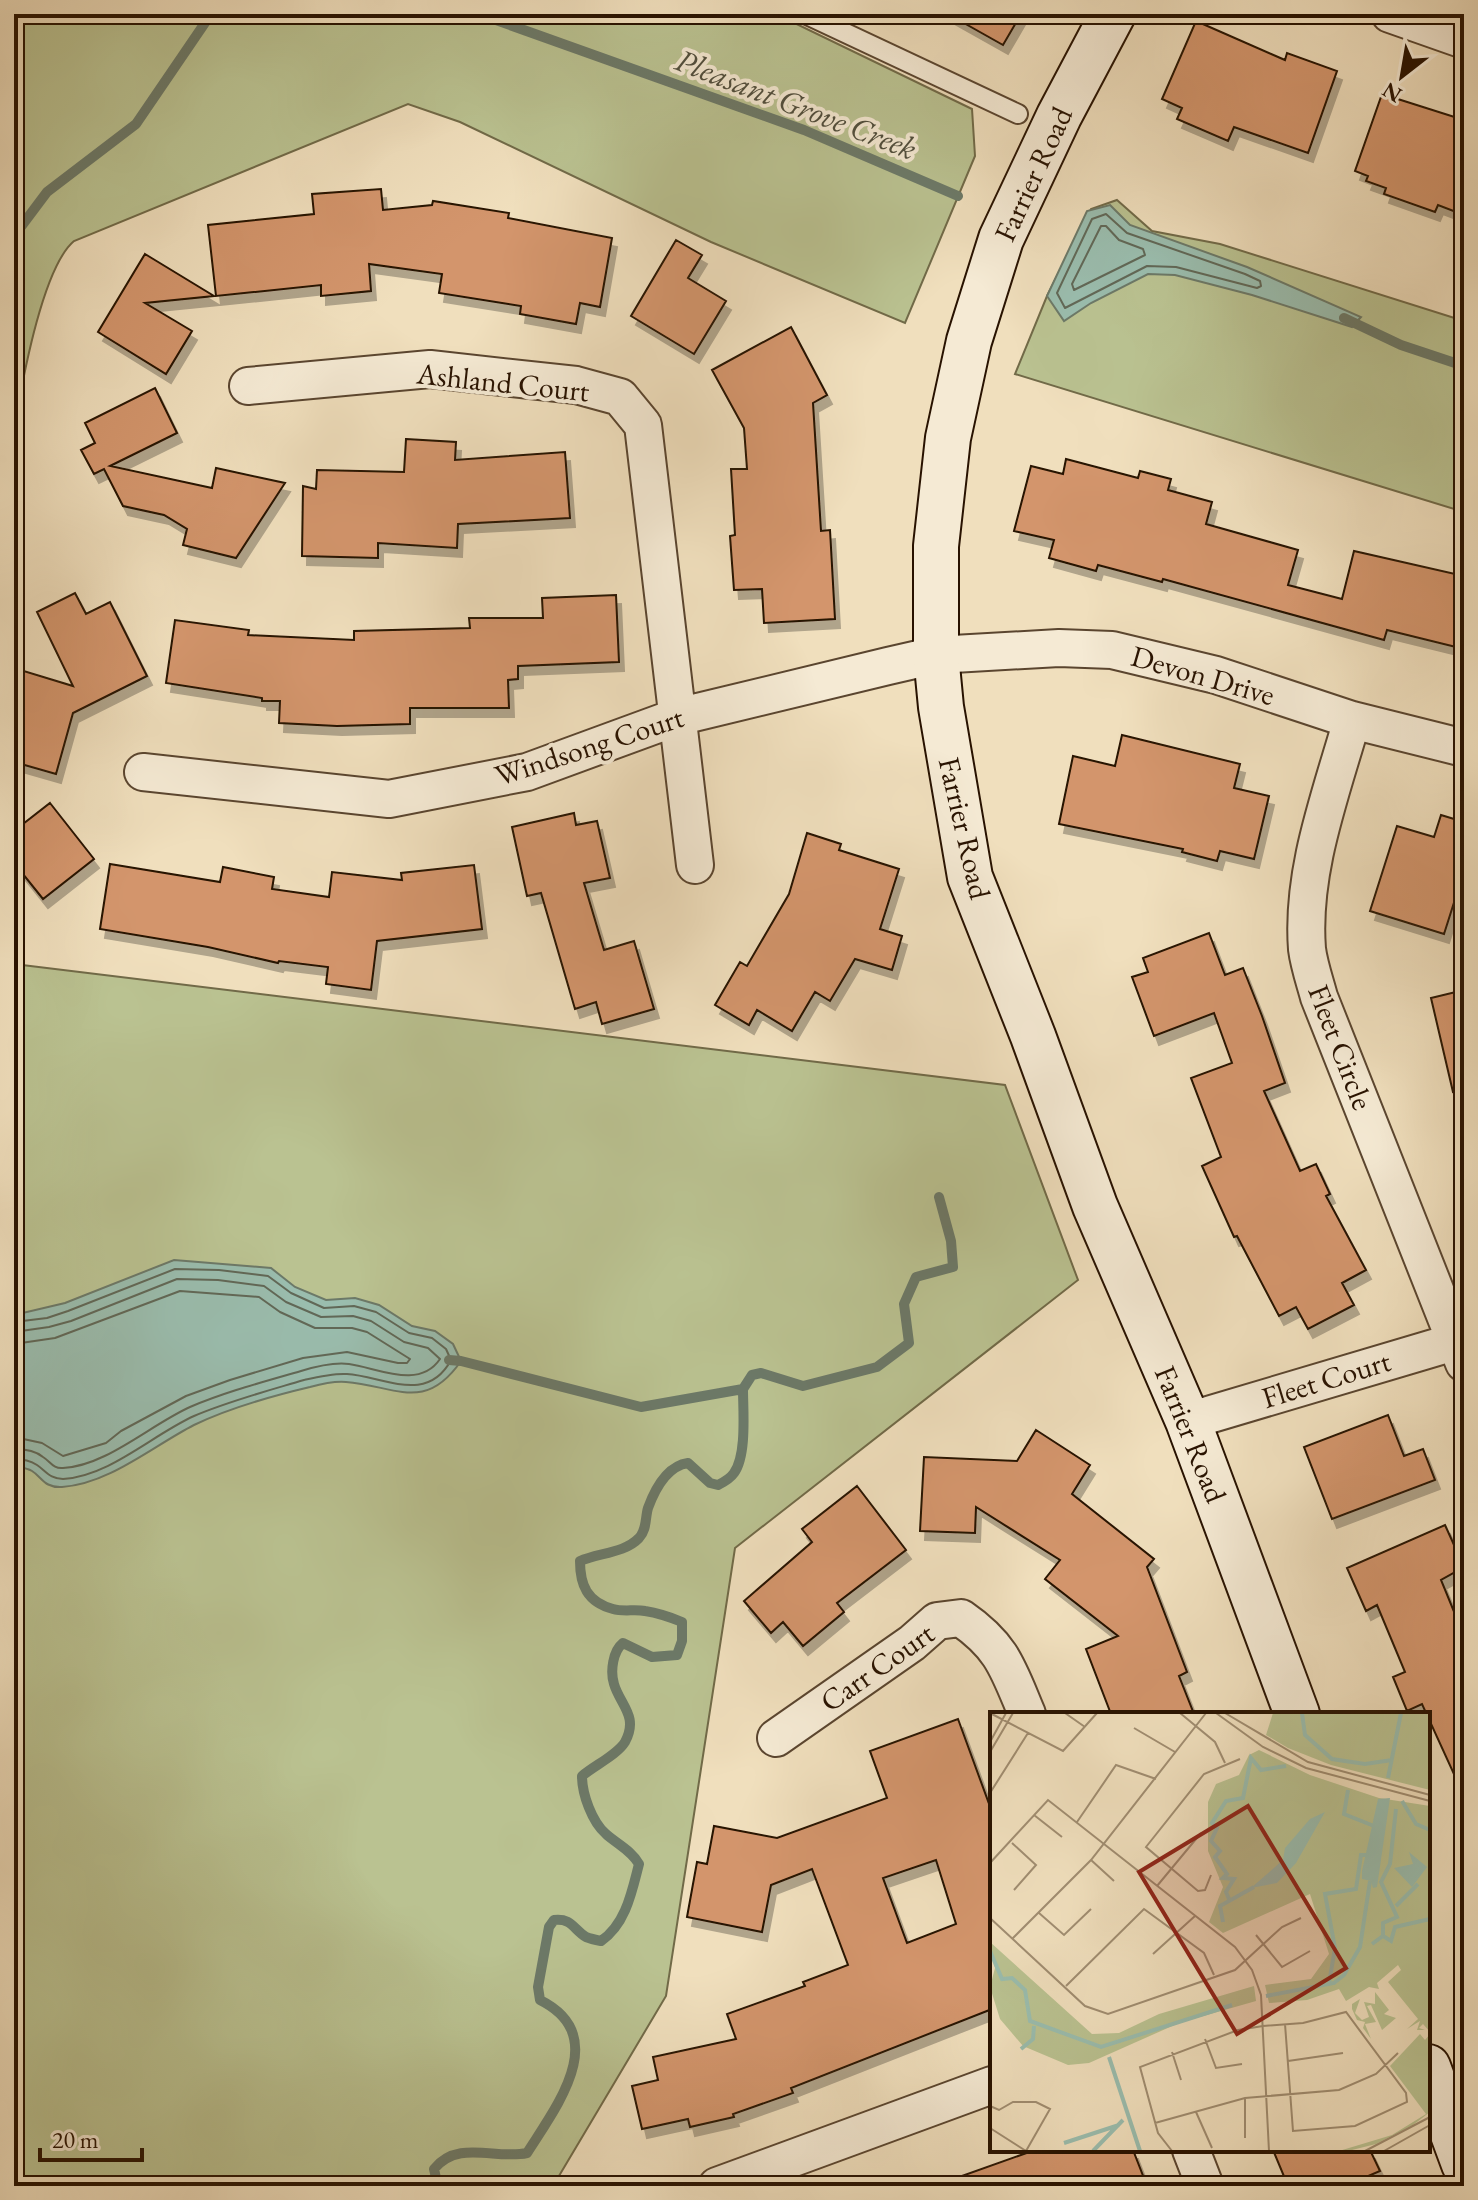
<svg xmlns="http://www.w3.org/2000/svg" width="1478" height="2200" font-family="'EB Garamond',serif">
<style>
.green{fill:#bac291;stroke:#716a48;stroke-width:2}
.water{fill:#9abdae;stroke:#6c7968;stroke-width:2}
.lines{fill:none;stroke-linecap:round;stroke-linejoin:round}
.shore{stroke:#616857;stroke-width:2}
.stream{stroke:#6c7968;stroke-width:10}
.building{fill:#d3956c;stroke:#281200;stroke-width:2;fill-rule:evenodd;filter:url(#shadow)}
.lane-casing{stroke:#5a452f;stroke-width:22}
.street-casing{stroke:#5a452f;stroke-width:40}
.secondary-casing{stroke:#281200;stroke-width:48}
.lane{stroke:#f5ead4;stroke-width:18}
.street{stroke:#f5ead4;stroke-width:36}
.secondary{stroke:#f5ead4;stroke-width:44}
.labels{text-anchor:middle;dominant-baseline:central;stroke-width:8;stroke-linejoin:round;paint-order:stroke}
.street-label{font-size:30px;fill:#281200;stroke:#f5ead4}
.water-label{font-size:32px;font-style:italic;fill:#504e3d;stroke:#f5ead4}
.inset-river{fill:none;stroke:#9abdae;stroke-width:4}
.inset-road{fill:none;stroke:#a08d71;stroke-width:2}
.view{fill:#8f2418;fill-opacity:0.15;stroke:#8f2418;stroke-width:4}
.inset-edge{fill:none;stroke:#281200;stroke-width:4}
</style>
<defs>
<filter id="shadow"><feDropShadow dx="5" dy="9" stdDeviation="0" flood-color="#0004"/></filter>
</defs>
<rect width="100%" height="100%" fill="#f0dfbd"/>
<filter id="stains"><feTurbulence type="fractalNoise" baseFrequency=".0025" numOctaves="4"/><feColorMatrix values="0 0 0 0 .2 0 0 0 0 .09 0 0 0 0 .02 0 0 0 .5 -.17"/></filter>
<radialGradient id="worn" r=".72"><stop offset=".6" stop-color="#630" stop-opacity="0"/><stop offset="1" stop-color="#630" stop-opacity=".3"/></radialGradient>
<path class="green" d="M14,14H776L972,109L975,156L905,323L711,242L460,122L408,104L74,241C42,268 22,384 14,427Z
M1117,200L1152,231L1220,244L1464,321V512L1015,374L1047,296L1091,209Z
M14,964L1005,1085L1078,1280L735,1548L666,1996L553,2186H14Z"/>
<path class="water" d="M1110,205L1130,225L1247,267L1361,317L1352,327L1252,295L1175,275L1148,274L1091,303L1064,321L1047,296L1087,211Z
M174,1260L271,1268L295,1287L326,1300L355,1298L379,1305L412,1326L435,1331L453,1344L461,1361C425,1413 396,1386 346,1382C336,1381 321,1384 310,1387C272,1396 229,1408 194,1425C153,1446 109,1484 62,1487C44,1488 42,1477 32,1471C27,1468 19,1467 14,1466V1315L65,1303Z"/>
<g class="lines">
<path class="shore" d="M1106,214L1127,233L1245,274L1260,281L1261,286L1257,288L1176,267L1147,266L1065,308L1057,293L1092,219Z
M1101,226H1106L1119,240L1143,249L1145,255L1074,290L1072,284Z
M14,1322L47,1318L68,1311L175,1269L219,1270L268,1276L291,1293L324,1308L354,1306L376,1312L409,1333L432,1338L446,1349L451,1360C427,1405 383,1376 347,1374C334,1373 317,1377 304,1380C267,1391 229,1401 194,1416C152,1435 110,1476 63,1479C50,1479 46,1471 37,1465C31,1461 21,1459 14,1459
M14,1332L49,1327L71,1321L177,1279L218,1280L264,1286L286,1302L321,1317L353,1316L371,1321L404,1342L428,1348L440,1359C419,1390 378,1368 349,1364C334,1362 314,1367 301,1371C263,1382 225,1392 190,1407C150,1425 106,1466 63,1468C53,1469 51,1462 43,1457C36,1451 23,1449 14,1449
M14,1344L55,1338L180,1291L259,1297L280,1312L315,1328H352L367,1332L410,1359L407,1363H398L347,1352L303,1358L230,1380L186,1396L121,1431L106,1443L63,1456L42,1443L14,1437"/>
<path class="stream" d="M479,14L804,130L958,196
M14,236L47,192L136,124L211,14
M1344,318L1401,345L1464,366
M449,1360L461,1361L641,1407L743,1389L752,1375L761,1373L803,1386L877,1367L909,1343L904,1304L916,1277L953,1267L951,1241L939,1197
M444,2186L436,2178L434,2169C458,2139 496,2160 527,2153C556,2107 612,2036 540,2000L538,1987L549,1927L554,1920C572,1918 573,1929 586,1937C591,1939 596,1940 601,1941C626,1924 632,1891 639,1864C631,1850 617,1844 606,1834C592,1822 582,1794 582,1776C595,1765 617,1755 625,1742C639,1716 620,1705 614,1684C610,1671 613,1651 623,1643L652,1657L677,1655L682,1641V1622C670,1617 658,1613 645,1611C635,1609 623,1612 613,1609C587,1602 580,1585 580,1561C598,1553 625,1553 639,1538C647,1530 645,1518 648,1508C655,1489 667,1466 688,1463L710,1483L718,1485C724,1482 730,1479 734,1473C747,1455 743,1411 743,1389"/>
</g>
<path class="building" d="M948,14H1021L1003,45Z
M1196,21L1285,60L1287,53L1337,71L1308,153L1234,127L1228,141L1177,119L1182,108L1162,99Z
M1382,94L1464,120V215L1438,205L1435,212L1384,194L1386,188L1366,181L1368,176L1355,171Z
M381,189L383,210L432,205L433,201L509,213L508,218L612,238L600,307L580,303L576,324L520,314L521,306L439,293L442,274L369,264L371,291L321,296V285L216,296L208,225L314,214L312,194Z
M676,240L702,255L688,278L726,301L694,354L631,316Z
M145,254L214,296L145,303L192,331L166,374L98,332Z
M791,327L827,395L813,403L821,531L830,530L835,619L764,623L762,589L734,590L730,536L735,535L731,469H747L744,428L712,370Z
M155,388L177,433L110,466L212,488L216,468L285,483L236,558L183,545L187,529L164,515L123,506L104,469L94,474L81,450L95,443L85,423Z
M406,439L456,442L455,460L565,452L570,518L458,524L457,548L378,543V558L302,556L303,486L316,489L317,470L404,472Z
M1066,459L1138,478L1140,471L1171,479L1168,490L1212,502L1206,524L1298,550L1288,585L1342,599L1354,551L1464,576V649L1387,630L1384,640L1163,579L1162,582L1098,565L1096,571L1049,558L1054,540L1014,531L1031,466L1063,474Z
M75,593L86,614L110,602L147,676L73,713L56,774L14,762V668L73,686L37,612Z
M616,595L619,662L518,666V679L508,680L509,708H410V724L337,726L279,723L280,701H262V698L166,683L175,620L249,630L248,635L354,640V631L470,628L469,618H543L542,598Z
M1122,735L1240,764L1234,788L1269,796L1254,859L1220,851L1217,861L1182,852L1183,849L1059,824L1073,756L1115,766Z
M50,803L94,859L43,899L14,863V831Z
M574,813L576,825L597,821L610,878L584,883L604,950L634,941L654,1009L602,1024L596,1002L575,1009L541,893L527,896L512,827Z
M1441,815L1464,822V871L1444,934L1370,911L1397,826L1434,837Z
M807,833L841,844L839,850L899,869L880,929L902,936L892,970L855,959L830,1001L815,992L792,1031L757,1010L749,1025L715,1005L740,962L747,966L789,894Z
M110,864L220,882L223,867L274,877L272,889L329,897L332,872L402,880L401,873L474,865L482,929L377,941L371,990L326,984L328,967L279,961L278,963L208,947L100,929Z
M1209,933L1225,975L1243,968L1262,1016L1285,1083L1264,1091L1300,1171L1316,1164L1330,1194L1326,1196L1366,1270L1342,1283L1354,1305L1308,1329L1296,1307L1279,1316L1237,1236L1234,1237L1202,1166L1221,1157L1191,1078L1232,1063L1214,1013L1154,1036L1132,977L1148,972L1143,958Z
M1464,990V1090L1453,1092L1431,998Z
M1388,1415L1404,1456L1423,1449L1435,1480L1332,1519L1304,1447Z
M1036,1430L1090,1465L1072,1494L1154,1559L1147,1567L1187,1672L1179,1676L1194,1714H1111L1086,1649L1118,1636L1045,1579L1060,1560L976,1507L975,1533L920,1531L924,1457L1017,1461Z
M857,1486L906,1550L837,1603L844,1612L803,1646L783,1622L771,1633L744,1601L812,1542L802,1529Z
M1445,1525L1464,1567L1441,1580L1464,1636V1796L1422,1704L1407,1711L1393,1677L1405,1672L1377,1605L1366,1611L1347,1568Z
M958,1719L992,1812V2009L791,2088L793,2093L733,2114L734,2117L690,2127L688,2119L642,2129L632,2086L658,2080L653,2057L736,2039L727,2014L805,1986L803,1982L848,1965L812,1869L771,1885L762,1932L687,1917L697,1862L707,1864L714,1826L777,1838L887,1798L870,1751ZM936,1860L956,1924L907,1943L883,1878Z
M1035,2150H1133L1147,2186H945V2182Z
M1273,2150H1370L1380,2171L1345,2186H1288Z"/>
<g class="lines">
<defs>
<path id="lane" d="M805,14L1018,114"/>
<path id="street" d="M1390,14L1464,40
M248,386L430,369L576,385L620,397L643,425L695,865
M1352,720C1331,794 1301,871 1307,949C1309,965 1315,982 1319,997L1464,1363
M143,772L389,799L527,772L677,717L888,666L936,655L1059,648L1112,650L1216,675L1352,720L1464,748
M1188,1421L1464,1339
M776,1738L912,1643L937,1621L961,1618C1003,1647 1008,1669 1027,1714
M1191,2150L1205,2186
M717,2186L992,2085"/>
<path id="secondary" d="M1113,14L1059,116L1001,239L969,341L948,438L936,546V655L941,707L970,877L1033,1036L1095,1206L1188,1421L1297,1714
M1428,2067L1464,2164"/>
</defs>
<use href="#lane" class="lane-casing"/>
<use href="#street" class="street-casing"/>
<use href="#secondary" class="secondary-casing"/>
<use href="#lane" class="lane"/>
<use href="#street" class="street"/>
<use href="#secondary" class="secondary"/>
</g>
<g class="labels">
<g class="street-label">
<text transform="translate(1033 174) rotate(-65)">Farrier Road</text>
<text transform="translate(503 382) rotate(6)">Ashland Court</text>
<text transform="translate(1203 675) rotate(16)">Devon Drive</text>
<text transform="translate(589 746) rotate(-18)">Windsong Court</text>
<text transform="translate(965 828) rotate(77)">Farrier Road</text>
<text transform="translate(1341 1047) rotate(69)">Fleet Circle</text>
<text transform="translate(1326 1379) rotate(-17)">Fleet Court</text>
<text transform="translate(1191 1434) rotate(68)">Farrier Road</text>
<text transform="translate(877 1667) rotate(-35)">Carr Court</text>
</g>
<g class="water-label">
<text transform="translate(796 104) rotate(21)">Pleasant Grove Creek</text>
</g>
</g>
<g transform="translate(990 1712)">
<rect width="440" height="440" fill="#f0dfbd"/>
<path d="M283,1H440V78L341,53L298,36L276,23ZM269,38L320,63L389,86L440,94V320L433,312L429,316L435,318H427L430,309L417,317L428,307L398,270L411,258L408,253L387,271L389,277L379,275L356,289L349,277L317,288L279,291L275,273L321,267L339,242L320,182L233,221L219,210L233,175L218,139V90L226,72L249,63L259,43ZM0,230L102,322L129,321L169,302L264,274L266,289L189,311L99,351L78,353L33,334L10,307L0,275L5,256ZM385,280L399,298L394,302L406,306L392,318L381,293L377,294L386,310L375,312L381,327L373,316L375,310L367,308L362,297V292L370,287L365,301L372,308L379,305L374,290L385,292ZM430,322L435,328L440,322V400L423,413L386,432L358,439H349L402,423L436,402L400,354Z" fill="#bac291"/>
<path d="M400,86L387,175L383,176L381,169L372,167V159L388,87ZM335,100L306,151L287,171L261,176L293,148L295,136L320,107ZM419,140L437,155L422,175L404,156L423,152Z" fill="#9abdae"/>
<path class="inset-river" d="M312,1L315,23L342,47L375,52L402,48M398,66L411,1M358,78L354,102L384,114M412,89L426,112L440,118M239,187L236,180L244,167L233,166L237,162L225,145L230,139L221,129L227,116L222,111L236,89L253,86L261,46L271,58L296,54M406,194L428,172M233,210L230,194L264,175M393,224V211L407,205L391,170L400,152L406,97M382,232L393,224L401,229L405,215L440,207M0,239L12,267L22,266L35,278L40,309L111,335L242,293M339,271L345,236L335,182L366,177L371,143H376M276,284L344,271L354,263L370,235L380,169M31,337L43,327L44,314M119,345L150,439M74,431L129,413M103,439L133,408"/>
<path class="inset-road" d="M0,1L73,39L107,1M75,1L95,15M190,1L225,30L235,51M226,1L273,35L316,56L440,89M235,1L318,50L440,83M144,16L185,40M0,30L16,1M0,40L23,1M0,81L38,21M44,103L72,125M87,110L126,53L166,67M22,131L46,153L24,178M101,148L124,169M0,151L58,88L245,235L262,258L271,283L279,439M221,163L215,178L208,179L156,135L214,62L250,47M167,174L211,121M49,201L74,223L101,197M0,206L95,294L118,302L245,258L292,215L311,206M266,223L292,255L320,239M23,226L101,148L216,1M163,242L205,204M76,274L154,197L214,241L224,263M215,327L226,356L252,352M182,340L191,368M298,349L353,341M255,386V426M0,394L9,398L23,390H46L60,397L36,439M206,400L222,436M165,411L255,386L349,378L386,362L408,341M0,416L36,439M182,439L168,421L150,355L248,318L273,314L313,311L356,300L416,381L417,390L365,414L303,419L295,312M375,439L440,405M394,439L440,413"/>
<path class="view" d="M258,94L356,256L247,322L149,160Z"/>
<rect width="440" height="440" class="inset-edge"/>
</g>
<rect width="1478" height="2200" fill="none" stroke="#f0dfbd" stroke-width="48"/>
<rect x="16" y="16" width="1446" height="2168" fill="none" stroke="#281200" stroke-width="4"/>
<rect x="24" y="24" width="1430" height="2152" fill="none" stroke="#281200" stroke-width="2"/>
<g transform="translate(1402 76) rotate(211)" stroke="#f5ead4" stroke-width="6" paint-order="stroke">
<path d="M0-6L14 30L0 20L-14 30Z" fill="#281200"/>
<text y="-12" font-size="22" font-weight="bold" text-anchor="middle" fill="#281200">N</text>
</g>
<path d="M40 2148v12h102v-12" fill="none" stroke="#281200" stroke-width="4"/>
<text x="52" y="2148" font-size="24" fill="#281200" stroke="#f5ead4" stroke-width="6" paint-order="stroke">20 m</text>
<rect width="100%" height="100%" filter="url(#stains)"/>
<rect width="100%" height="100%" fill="url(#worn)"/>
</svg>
